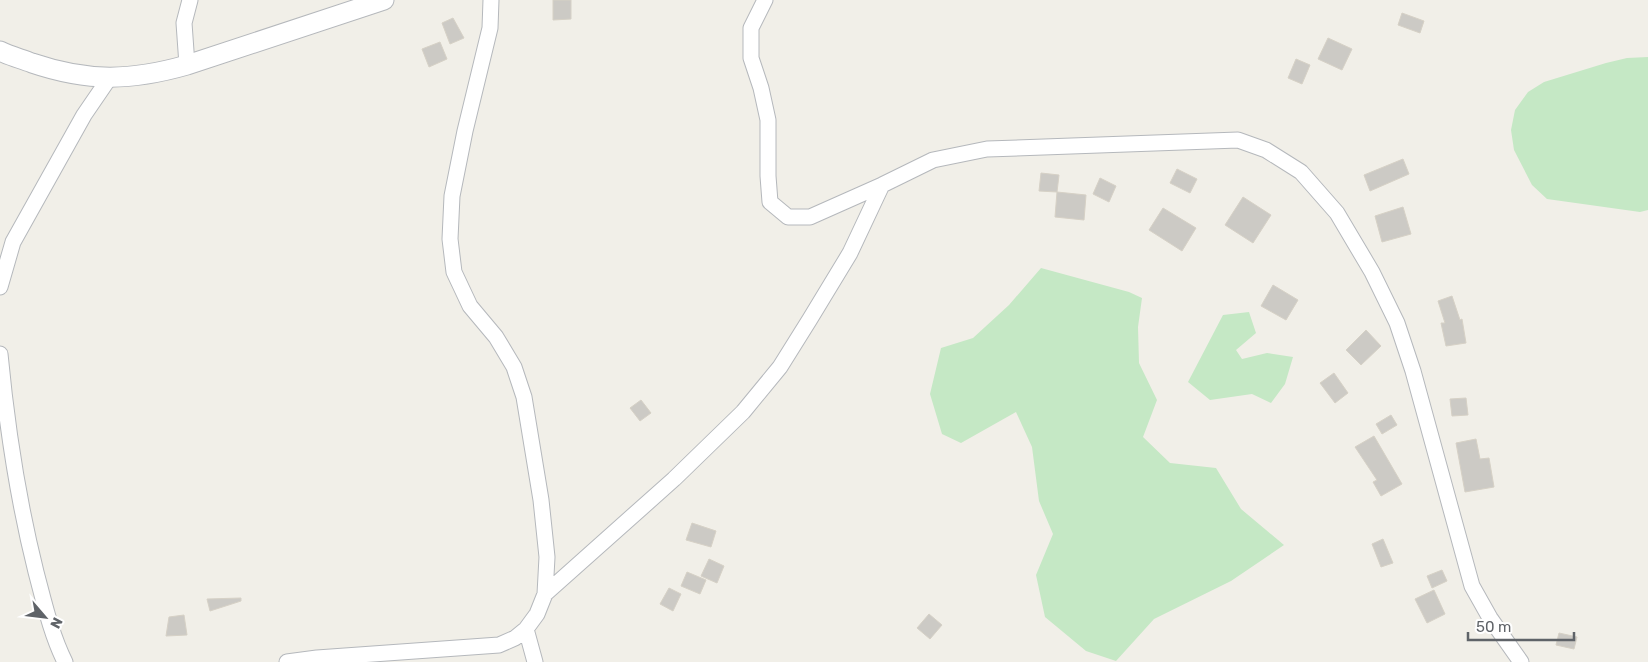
<svg xmlns="http://www.w3.org/2000/svg" width="1648" height="662" font-family="Rubik,sans-serif">
<style>
.green{fill:#c5e8c5}
.building{fill:#cccac5;stroke:#d6d1c6}
.lines{fill:none;stroke-linecap:round;stroke-linejoin:round}
.minor-casing{stroke:#b5b8bc;stroke-width:17}
.tertiary-casing{stroke:#b5b8bc;stroke-width:21}
.minor{stroke:#fff;stroke-width:15}
.tertiary{stroke:#fff;stroke-width:19}
</style>
<rect width="100%" height="100%" fill="#f1efe8"/>
<path class="green" d="M1648,57V210L1640,212L1547,199L1532,185L1514,150L1511,130L1515,110L1528,92L1544,82L1606,63L1627,58Z
M1041,268L1129,292L1142,298L1138,327L1139,363L1157,400L1143,437L1170,463L1216,468L1241,509L1284,545L1231,581L1154,619L1116,661L1086,651L1045,617L1036,575L1053,534L1039,501L1032,447L1016,412L961,443L942,434L930,394L941,348L973,338L1009,305Z
M1249,312L1256,333L1236,350L1242,359L1267,353L1293,357L1285,384L1271,403L1252,394L1210,400L1188,382L1223,315Z"/>
<path class="building" d="M553,0H571V19L553,20Z
M1402,13L1424,21L1420,33L1398,25Z
M453,18L464,38L450,44L442,23Z
M1328,38L1352,49L1342,70L1318,59Z
M440,42L447,59L429,67L422,49Z
M1296,59L1310,65L1302,84L1288,78Z
M1403,159L1409,174L1370,191L1364,175Z
M1177,169L1197,179L1190,193L1170,183Z
M1041,173L1059,175L1057,192L1039,191Z
M1100,178L1116,186L1109,202L1093,194Z
M1057,192L1086,195L1084,220L1055,217Z
M1243,197L1271,215L1253,243L1225,225Z
M1403,207L1411,234L1382,242L1375,216Z
M1163,208L1196,228L1182,251L1149,230Z
M1273,285L1298,300L1286,320L1261,306Z
M1452,296L1460,320L1462,319L1466,343L1446,346L1441,323H1445L1438,301Z
M1366,330L1381,346L1361,365L1346,350Z
M1334,373L1348,393L1335,403L1320,383Z
M1466,398L1468,415L1452,416L1450,399Z
M641,400L651,413L640,421L630,408Z
M1391,415L1397,425L1382,434L1376,424Z
M1374,436L1402,484L1381,496L1373,482L1377,480L1355,447Z
M1476,439L1480,459L1489,458L1494,487L1465,492L1456,443Z
M692,523L716,531L711,547L686,540Z
M1383,539L1393,563L1381,567L1372,544Z
M709,559L724,566L717,583L701,576Z
M1442,570L1447,581L1432,588L1427,576Z
M687,572L706,580L700,594L681,586Z
M669,588L681,594L673,611L660,604Z
M1434,590L1445,614L1427,623L1415,599Z
M241,598V601L210,611L207,599Z
M929,614L942,625L930,639L917,628Z
M184,615L187,635L166,636L169,617Z
M1559,633L1577,637L1574,649L1556,645Z"/>
<g class="lines">
<defs>
<path id="minor" d="M765,0L751,28V58L761,88L768,120V176L770,202L788,217H810L882,185L933,160L987,149L1238,140L1266,150L1301,172L1337,213L1372,272L1397,323L1413,371L1472,586L1490,618L1521,662
M187,65L184,23L190,0
M0,287L13,242L84,115L110,77
M0,354C7,428 18,500 36,572C44,602 51,634 65,662
M545,594L674,479L743,412L780,367L810,319L850,253L882,185
M526,629L535,662
M287,662L317,658L499,645L515,638L526,629L537,614L545,594L547,557L541,500L524,397L514,367L496,337L470,306L454,272L450,239L452,196L465,131L490,28L491,0"/>
<path id="tertiary" d="M0,51C10,56 22,59 32,63C88,82 131,81 187,65L384,0"/>
</defs>
<use href="#minor" class="minor-casing"/>
<use href="#tertiary" class="tertiary-casing"/>
<use href="#minor" class="minor"/>
<use href="#tertiary" class="tertiary"/>
</g>
<g transform="translate(45 617) rotate(118)" stroke="#ffffff" stroke-width="4" paint-order="stroke">
<path d="M0-4L9 19L0 12L-9 19Z" fill="#5f6368"/>
<text y="-8" font-size="14" font-weight="bold" text-anchor="middle" fill="#5f6368">N</text>
</g>
<path d="M1468 632v8h106v-8" fill="none" stroke="#5f6368" stroke-width="2.5"/>
<text x="1476" y="632" font-size="15" fill="#5f6368" stroke="#ffffff" stroke-width="4" paint-order="stroke">50 m</text>
</svg>
